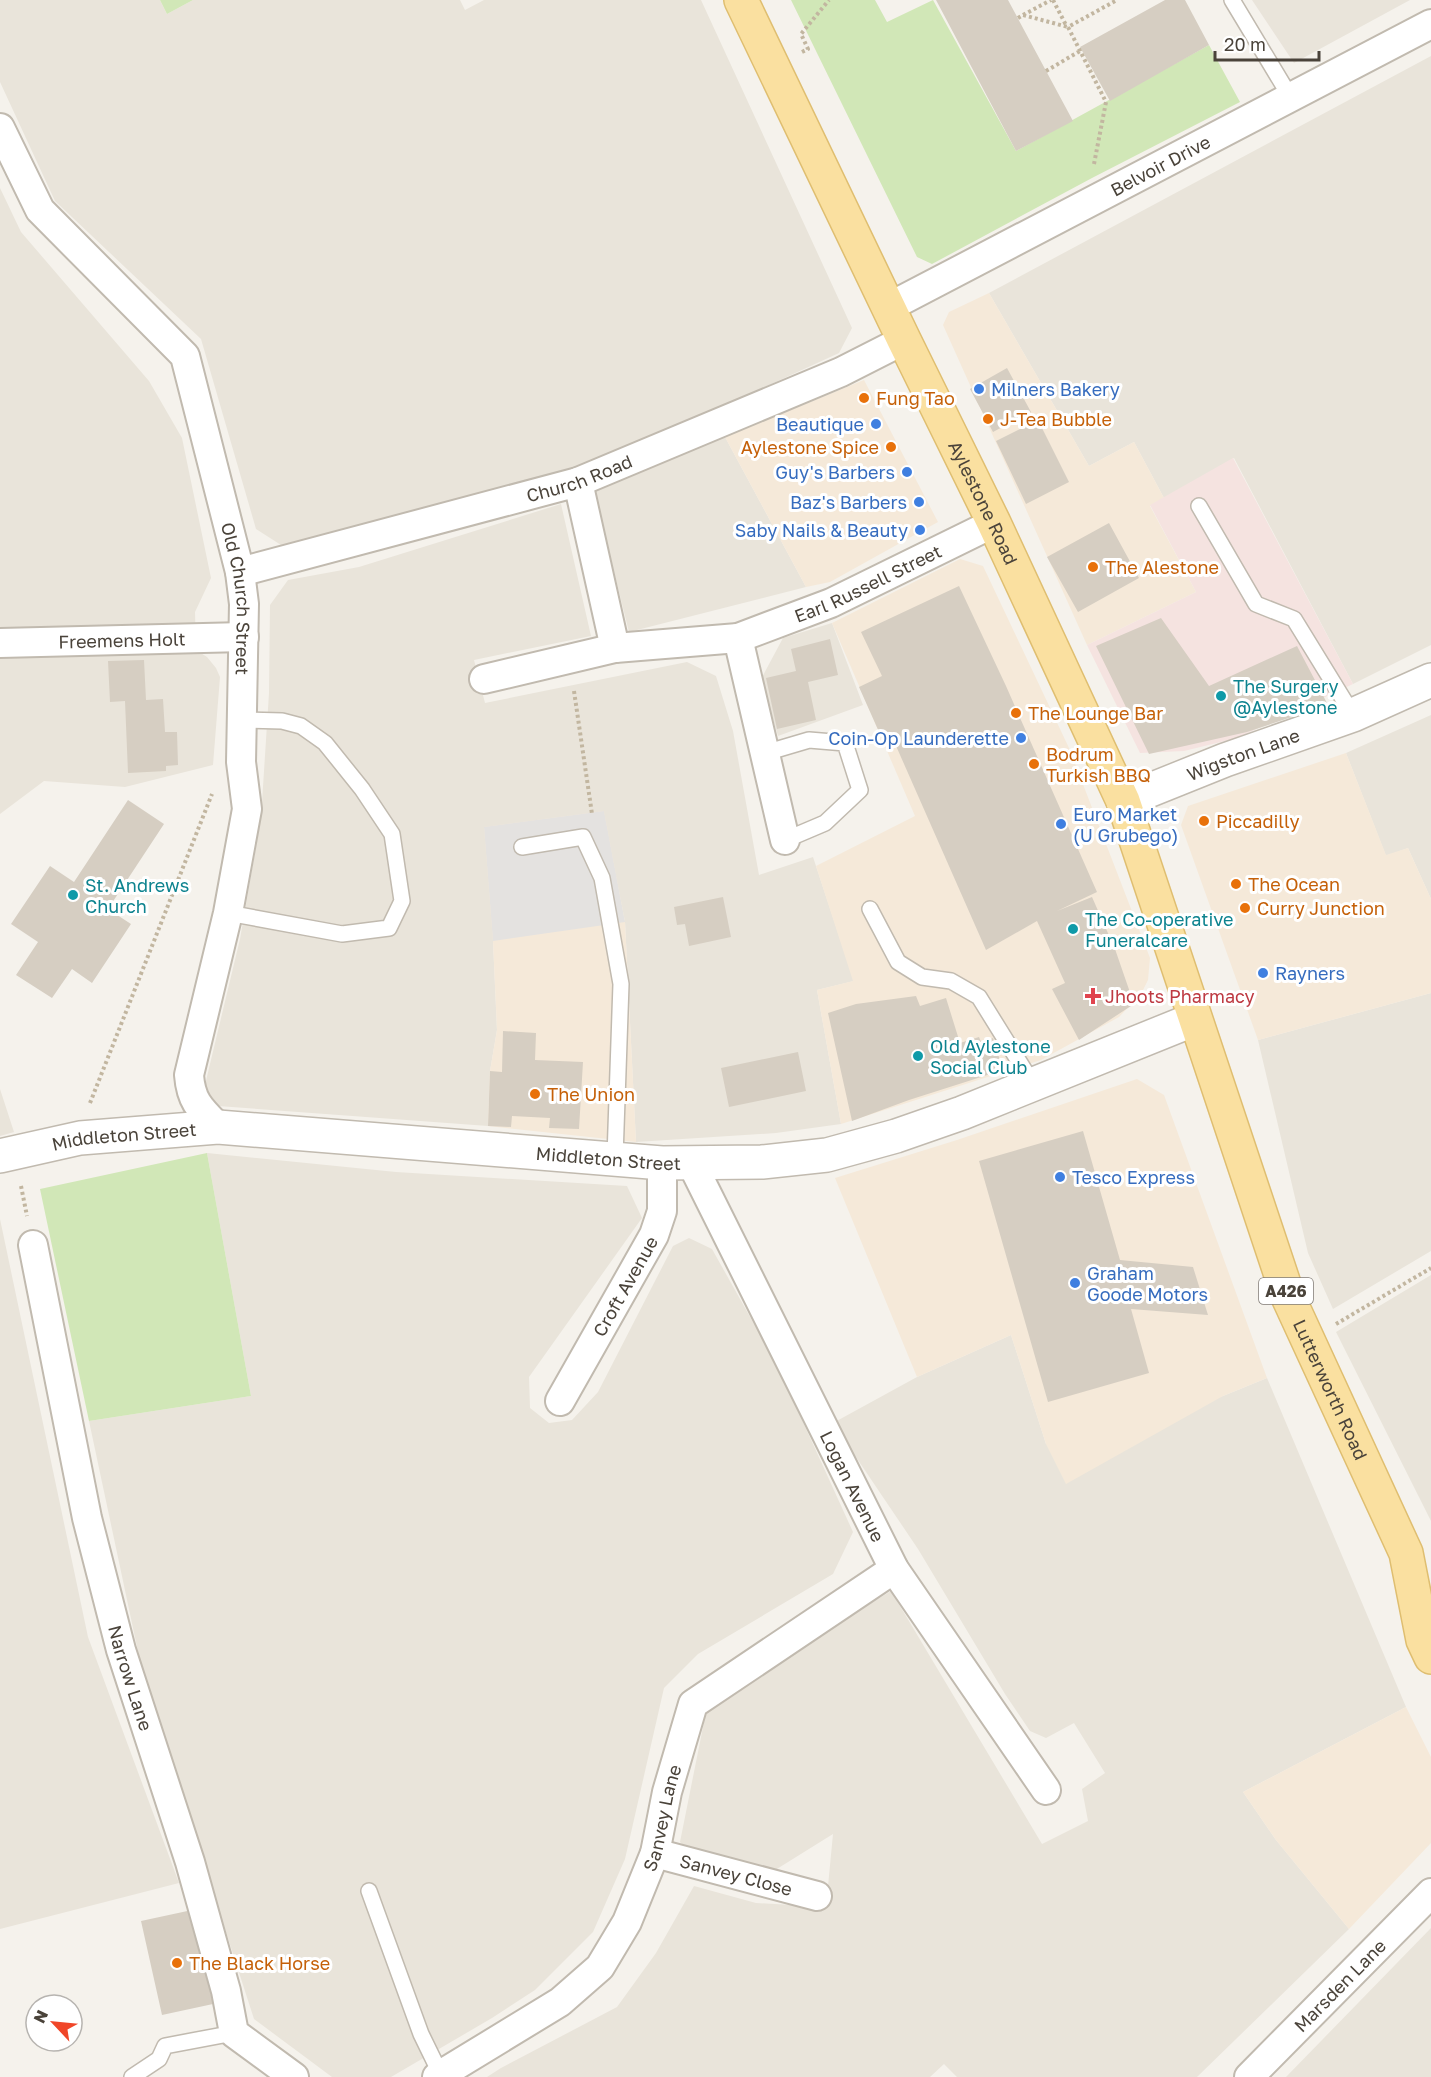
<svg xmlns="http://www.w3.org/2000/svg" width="1431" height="2077" font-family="'Golos Text',sans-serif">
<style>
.residential{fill:#e9e4da}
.commercial{fill:#f5e9d9}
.medical{fill:#f5e3e0}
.green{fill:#d1e7b7}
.parking{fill:#e4e2e0}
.building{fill:#d6cec2}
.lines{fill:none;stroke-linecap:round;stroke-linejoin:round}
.service-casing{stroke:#c1baaf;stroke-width:18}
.minor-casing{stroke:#c1baaf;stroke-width:32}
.tertiary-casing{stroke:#c1baaf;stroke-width:36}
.primary-casing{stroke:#dfbe70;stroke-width:36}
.path{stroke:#c2b6a0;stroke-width:4;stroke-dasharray:3 3;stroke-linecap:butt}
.service{stroke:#fff;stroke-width:15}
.minor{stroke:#fff;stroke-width:28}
.tertiary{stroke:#fff;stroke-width:33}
.primary{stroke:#fae0a0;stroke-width:33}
.shop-dot{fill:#3f7fe0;stroke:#fff;stroke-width:2}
.food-dot{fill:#e8710a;stroke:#fff;stroke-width:2}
.culture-dot{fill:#0f9aa8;stroke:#fff;stroke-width:2}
.health-dot{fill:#e0444e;stroke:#fff;stroke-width:2}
.labels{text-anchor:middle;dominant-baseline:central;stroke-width:6;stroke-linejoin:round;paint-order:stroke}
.shield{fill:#fff;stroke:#807b75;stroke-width:1.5}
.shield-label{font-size:16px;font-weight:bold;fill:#4a433a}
.street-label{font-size:18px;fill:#4a433a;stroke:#fff}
.shop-label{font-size:18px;fill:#366cbe;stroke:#fff;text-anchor:start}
.food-label{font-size:18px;fill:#c56008;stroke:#fff;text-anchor:start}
.culture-label{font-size:18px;fill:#0d838f;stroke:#fff;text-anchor:start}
.health-label{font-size:18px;fill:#be3a42;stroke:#fff;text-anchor:start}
</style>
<rect width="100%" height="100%" fill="#f5f2ec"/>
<path class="residential" d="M0,0H160L167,14L193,0H460L465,10L484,0H701L852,328L839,353L576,473L281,545L256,529L201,339L55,201L0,82Z
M1252,0H1410L1294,63Z
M1431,56V645L1353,684L1234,458L1164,498L1134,442L1089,466L989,293Z
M0,188L21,232L149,381L182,438L211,578L195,612L196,650L207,657L216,668L220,677L213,765L125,787L44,781L0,814Z
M725,437L806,587L629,632L594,492Z
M561,504L591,636L474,660L485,703L687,662L716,676L733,731L759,875L813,857L854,981L817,990L841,1124L776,1133L636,1142L625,922L603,811L493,941L497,1030L490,1071L488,1126L218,1106L204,1089L240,939L261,818L269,693L270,605L288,580L359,567Z
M832,623L863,705L778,736L761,679L783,638Z
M1431,715V899L1408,848L1386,856L1346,753Z
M1431,993V1251L1333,1309L1308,1253L1258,1040Z
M0,1089L14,1132L0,1136Z
M207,1153L396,1172L627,1186L642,1218L529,1377L530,1408L549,1423L572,1420L598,1392L673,1246L689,1238L712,1249L777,1365L853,1532L833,1574L698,1654L664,1688L625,1859L593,1932L535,1990L492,2018L391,2077H332L254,2019L143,1675L89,1421L251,1396Z
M0,1219L88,1637L179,1883L0,1929Z
M1431,1275V1521L1336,1332Z
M1011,1335L1046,1444L1223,1396L1267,1378L1406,1707L1243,1792L1276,1840L1349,1929L1197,2077H957L944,2064L930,2077H487L501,2068L617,2007L656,1953L694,1886L756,1903L826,1907L833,1834L772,1872L694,1856L680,1842L708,1702L891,1591L1042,1844L1088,1821L1082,1789L1105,1773L1074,1723L1046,1738L1030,1731L1005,1694L918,1549L833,1423L917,1377Z
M1431,1928V2077H1286Z"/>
<path class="commercial" d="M989,293L1089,466L1134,442L1164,498L1150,506L1196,592L1087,645L943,325L949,312Z
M864,380L938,522L830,582L806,587L725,437Z
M960,559L983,566L1069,748L1150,958L1148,980L1141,994L1119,1017L1041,1060L841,1124L817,990L853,981L816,866L915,816L832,623Z
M1346,753L1386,855L1408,848L1431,899V993L1258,1040L1181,825L1188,806Z
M604,811L625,922L636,1142L488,1126L490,1071L497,1030L493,941L484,827Z
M1137,1079L1164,1095L1267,1378L1223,1396L1066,1484L1046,1444L1011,1335L917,1377L835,1178L957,1140Z
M1406,1707L1431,1757V1843L1349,1929L1276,1840L1243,1792Z"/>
<path class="medical" d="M1233,458L1353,684L1237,738L1184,751L1140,753L1087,645L1196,592L1150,505Z"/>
<path class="green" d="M160,0H193L167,14Z
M791,0H875L887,22L933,0L1016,151L1209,45L1240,102L1092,178L932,264L917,257Z
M207,1153L251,1396L89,1421L40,1189Z"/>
<path class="parking" d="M604,811L625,922L493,941L484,827Z"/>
<path class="building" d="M936,0H1008L1073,121L1016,151Z
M1165,0H1185L1209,45L1110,101L1080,47Z
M1007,368L1031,412L993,432L970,389Z
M1038,420L1069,482L1026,504L996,441Z
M1109,523L1139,578L1078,612L1047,557Z
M959,586L1006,686L1097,892L1057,911L1092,897L1115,949L1134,1004L1079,1040L1052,989L1065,983L1037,921L986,950L893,739L884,743L859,687L882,676L861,632Z
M1161,618L1209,686L1297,646L1328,705L1247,732L1149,754L1096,646Z
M830,639L838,675L808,682L816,720L777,729L766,678L796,671L791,649Z
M144,660L146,700L163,699L165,732H177L178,765L166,766V771L128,773L125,701L110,702L108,661Z
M128,800L164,824L108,909L131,924L92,983L72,969L52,998L16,975L38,942L11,924L50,866L74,882Z
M723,897L731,937L689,946L685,924L677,925L674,907Z
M916,996L920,1006L946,998L960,1043L979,1037L981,1042L993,1038L1003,1070L909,1100L852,1121L828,1013L856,1004Z
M503,1031L536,1033L535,1060L583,1062L579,1129L549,1128L550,1118L512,1116L511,1127L488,1126L490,1071L502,1072Z
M798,1052L806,1091L729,1107L721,1068Z
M1083,1131L1120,1260L1193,1267L1208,1315L1131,1309L1149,1373L1048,1402L979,1161Z
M192,1910L213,2004L162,2015L141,1921Z"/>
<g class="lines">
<defs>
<path id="service" d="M1232,0L1291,98
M1199,506L1256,604L1294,619L1353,715
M765,753L809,740L845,743L860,790L825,823L785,840
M522,847L583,837L602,878L621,984L615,1157
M870,909L898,962L922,977L951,981L979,997L1033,1084
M228,913L342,934L389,928L402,901L392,834L362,789L325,743L301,726L282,721L241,720
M369,1891L421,2034L441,2075
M132,2077L159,2059L165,2046L234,2033"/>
<g id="minor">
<path id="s1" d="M0,128L40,210L185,356L240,572L244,604L241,762L247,809L228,913L189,1075C191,1101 200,1109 218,1127"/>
<path id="s2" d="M889,307L1431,24"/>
<path d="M578,482L615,648"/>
<path id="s3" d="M240,572L578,482L841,372L904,340"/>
<path d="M738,638L785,840"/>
<path id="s4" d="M0,643L244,637"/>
<path id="s5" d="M484,679L615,648L738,638L831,603L994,523"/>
<path id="s6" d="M692,1164L894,1569L1046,1790"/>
<path id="s7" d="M33,1245L87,1518L121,1650L190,1862L226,1991L234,2033L294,2077"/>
<path id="s8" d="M560,1401L654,1235L662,1211V1163"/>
<path id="s9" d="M655,1853L817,1896"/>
<path id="s10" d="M437,2077L560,2002L600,1967L627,1922L655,1853L667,1792L693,1704L894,1569"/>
<path id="s11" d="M1249,2077L1431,1893"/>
</g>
<g id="tertiary">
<path id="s12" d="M1123,801L1225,760L1353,715L1431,680"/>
<path id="s13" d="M0,1156L80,1138L218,1127L662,1163L762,1162L827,1155L896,1136L962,1113L1195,1019"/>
</g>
<g id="primary">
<path id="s14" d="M741,0L904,340L994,523L1123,801L1289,1299L1406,1553L1423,1640L1431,1657"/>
</g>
</defs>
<use href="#service" class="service-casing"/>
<use href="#minor" class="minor-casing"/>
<use href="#tertiary" class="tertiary-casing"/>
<use href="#primary" class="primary-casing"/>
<path class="path" d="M1053,0L1067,27
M1023,15L1051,0
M1018,18L1023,15L1068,27
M802,52L808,49L801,34L829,0
M1046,71L1080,51
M1094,164L1106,102L1068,27L1117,0
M574,691L592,814
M90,1103L212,794
M21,1186L27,1216
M1336,1324L1431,1268"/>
<use href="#service" class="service"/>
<use href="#minor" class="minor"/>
<use href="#tertiary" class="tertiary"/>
<use href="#primary" class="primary"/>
</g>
<g class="shop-dot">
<circle cx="979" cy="389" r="6"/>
<circle cx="876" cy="424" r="6"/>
<circle cx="907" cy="472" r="6"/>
<circle cx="919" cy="502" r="6"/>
<circle cx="920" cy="530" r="6"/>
<circle cx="1021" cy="738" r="6"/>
<circle cx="1061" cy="824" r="6"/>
<circle cx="1263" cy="973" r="6"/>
<circle cx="1060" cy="1177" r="6"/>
<circle cx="1075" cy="1283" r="6"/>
</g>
<g class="food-dot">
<circle cx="864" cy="398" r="6"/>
<circle cx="988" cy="419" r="6"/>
<circle cx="891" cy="447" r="6"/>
<circle cx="1093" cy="567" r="6"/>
<circle cx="1016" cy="713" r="6"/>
<circle cx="1034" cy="764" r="6"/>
<circle cx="1204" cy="821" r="6"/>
<circle cx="1236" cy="884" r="6"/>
<circle cx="1245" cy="908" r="6"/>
<circle cx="535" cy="1094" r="6"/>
<circle cx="177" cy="1963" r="6"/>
</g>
<g class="culture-dot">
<circle cx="1221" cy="696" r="6"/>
<circle cx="73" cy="895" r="6"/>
<circle cx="1073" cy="929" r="6"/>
<circle cx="918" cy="1056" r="6"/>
</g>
<path class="health-dot" d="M1090 987h6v6h6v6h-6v6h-6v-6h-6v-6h6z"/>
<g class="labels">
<rect class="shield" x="1259" y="1278" width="54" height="26" rx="4.5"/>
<g class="shield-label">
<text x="1286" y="1291">A426</text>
</g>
<g class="street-label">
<text stroke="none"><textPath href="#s2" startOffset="306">Belvoir Drive</textPath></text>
<text stroke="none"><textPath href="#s3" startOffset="352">Church Road</textPath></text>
<text stroke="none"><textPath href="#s14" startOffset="558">Aylestone Road</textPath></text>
<text stroke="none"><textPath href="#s5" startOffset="399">Earl Russell Street</textPath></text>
<text stroke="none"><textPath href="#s1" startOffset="546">Old Church Street</textPath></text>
<text stroke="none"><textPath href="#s4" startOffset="122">Freemens Holt</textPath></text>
<text stroke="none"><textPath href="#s12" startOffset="129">Wigston Lane</textPath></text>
<text stroke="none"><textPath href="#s13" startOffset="126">Middleton Street</textPath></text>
<text stroke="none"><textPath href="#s13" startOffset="612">Middleton Street</textPath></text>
<text stroke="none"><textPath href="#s8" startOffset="132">Croft Avenue</textPath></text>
<text stroke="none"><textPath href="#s14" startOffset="1512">Lutterworth Road</textPath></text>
<text stroke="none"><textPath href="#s6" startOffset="360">Logan Avenue</textPath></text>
<text stroke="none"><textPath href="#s7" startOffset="444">Narrow Lane</textPath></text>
<text stroke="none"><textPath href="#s10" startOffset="360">Sanvey Lane</textPath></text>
<text stroke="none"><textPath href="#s9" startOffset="84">Sanvey Close</textPath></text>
<text stroke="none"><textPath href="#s11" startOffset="129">Marsden Lane</textPath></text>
</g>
<g class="shop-label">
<text x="991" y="389">Milners Bakery</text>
<text x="864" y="424" text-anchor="end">Beautique</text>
<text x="895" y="472" text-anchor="end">Guy's Barbers</text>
<text x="907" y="502" text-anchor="end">Baz's Barbers</text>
<text x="908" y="530" text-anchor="end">Saby Nails &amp; Beauty</text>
<text x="1009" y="738" text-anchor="end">Coin-Op Launderette</text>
<text x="1073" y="814">Euro Market<tspan x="1073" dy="21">(U Grubego)</tspan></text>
<text x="1275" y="973">Rayners</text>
<text x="1072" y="1177">Tesco Express</text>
<text x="1087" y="1273">Graham<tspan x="1087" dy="21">Goode Motors</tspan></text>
</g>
<g class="food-label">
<text x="876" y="398">Fung Tao</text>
<text x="1000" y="419">J-Tea Bubble</text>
<text x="879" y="447" text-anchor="end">Aylestone Spice</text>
<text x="1105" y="567">The Alestone</text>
<text x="1028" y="713">The Lounge Bar</text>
<text x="1046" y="754">Bodrum<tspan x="1046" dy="21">Turkish BBQ</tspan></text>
<text x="1216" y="821">Piccadilly</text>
<text x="1248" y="884">The Ocean</text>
<text x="1257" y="908">Curry Junction</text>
<text x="547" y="1094">The Union</text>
<text x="189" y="1963">The Black Horse</text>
</g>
<g class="culture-label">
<text x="1233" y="686">The Surgery<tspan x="1233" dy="21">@Aylestone</tspan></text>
<text x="85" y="885">St. Andrews<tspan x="85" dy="21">Church</tspan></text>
<text x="1085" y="919">The Co-operative<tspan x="1085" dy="21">Funeralcare</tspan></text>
<text x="930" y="1046">Old Aylestone<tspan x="930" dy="21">Social Club</tspan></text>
</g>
<g class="health-label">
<text x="1105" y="996">Jhoots Pharmacy</text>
</g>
</g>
<g transform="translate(54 2023) rotate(296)"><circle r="28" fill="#ffffff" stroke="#b7b4b0" stroke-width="1.5"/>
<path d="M0-4.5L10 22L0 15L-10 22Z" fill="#f04628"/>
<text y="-9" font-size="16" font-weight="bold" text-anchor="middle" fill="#4a433a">N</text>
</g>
<path d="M1215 51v9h104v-9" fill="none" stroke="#4a433a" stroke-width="3"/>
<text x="1224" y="51" font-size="18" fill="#4a433a" stroke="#ffffff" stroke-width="4.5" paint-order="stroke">20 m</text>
</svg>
